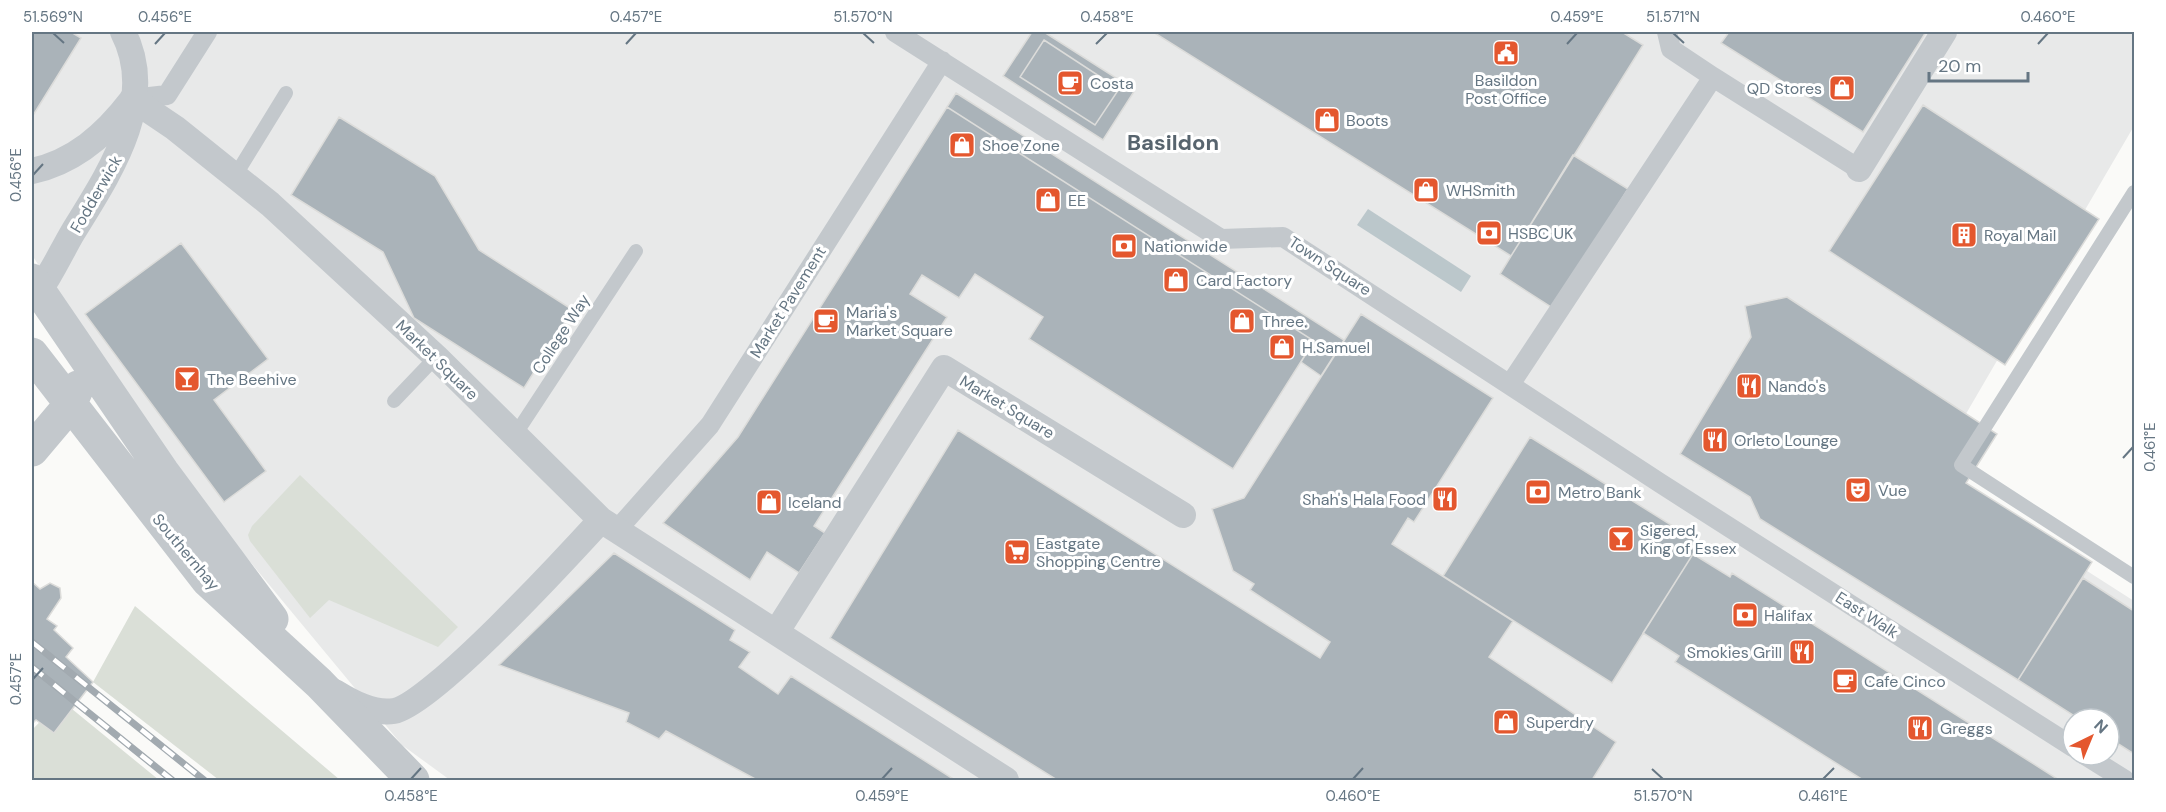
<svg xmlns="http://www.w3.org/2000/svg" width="2166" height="812" font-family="'DM Sans',sans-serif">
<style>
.built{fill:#e8e9e9;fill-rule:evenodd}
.green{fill:#dadfd7}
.water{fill:#bbc7cb}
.building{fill:#aab3b9;stroke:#dcdcda;stroke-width:1.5;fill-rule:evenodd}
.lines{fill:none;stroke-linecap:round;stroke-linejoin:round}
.service{stroke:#c3c8cc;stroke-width:14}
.pedestrian{stroke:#c3c8cc;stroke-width:20}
.minor{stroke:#c3c8cc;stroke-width:26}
.tertiary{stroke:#c3c8cc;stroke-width:33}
.rail-casing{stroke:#a2aab0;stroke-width:7}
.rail{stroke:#fff;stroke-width:4.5;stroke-dasharray:14;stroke-linecap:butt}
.ticks{fill:none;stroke:#657683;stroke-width:2}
.labels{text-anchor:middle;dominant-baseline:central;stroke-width:6;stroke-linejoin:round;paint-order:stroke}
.poi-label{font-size:16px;fill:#657683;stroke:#fff;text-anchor:start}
.street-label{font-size:16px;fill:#657683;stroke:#fff}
.district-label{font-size:22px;font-weight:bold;fill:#57646e;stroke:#fff}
.neatline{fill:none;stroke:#657683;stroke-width:2}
.ticks-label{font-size:15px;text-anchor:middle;fill:#657683}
</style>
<rect width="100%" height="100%" fill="#fafaf8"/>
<path class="built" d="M32,32H2134V126L1932,472L2134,601V780H450L402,745L165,459L32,255ZM2073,719H2109V755H2073Z"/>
<path class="green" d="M300,475L458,627L438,647L329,600L310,618L250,541L248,535L252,526Z
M135,606L340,780H219L93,682Z
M61,700L159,780H32V730Z"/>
<path class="water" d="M1368,209L1471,276L1461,292L1357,225Z"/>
<path class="building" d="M32,32H71L81,38L32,117Z
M1032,32H1044L1135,90L1103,140L1003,76ZM1044,40L1119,89L1095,125L1020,77Z
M1153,32H1622L1643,45L1511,256Z
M1729,32H1926L1863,132L1721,43Z
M1044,40L1119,89L1095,125L1020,77Z
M956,93L1344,340L1321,376L1301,362L1314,341L947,107Z
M1923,105L2099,219L2005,365L1829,251Z
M947,107L1314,341L1233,469L1029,339L1043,317L975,274L959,298L922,275L910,294L947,317L814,526L825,533L799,573L767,552L750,580L663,523L738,437Z
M339,117L435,176L479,250L573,310L524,388L414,318L383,252L291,195Z
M1573,155L1628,189L1554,309L1500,274Z
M181,243L268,359L214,400L266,471L224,502L85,314Z
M1787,297L1997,434L1966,483L2092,562L2018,680L1760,519L1750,497L1680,454L1751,337L1745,306Z
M1361,314L1493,398L1414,522L1408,518L1392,544L1513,621L1489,657L1616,742L1592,780H1057L830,638L958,430L1320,658L1330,642L1250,590L1254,584L1233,571L1212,509L1244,498Z
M1530,437L1700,543L1612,683L1443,576Z
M614,553L735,630L730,640L750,652L739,667L778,694L791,676L955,780H757L666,731L659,739L626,722L629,713L499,665Z
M1693,554L1730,577L1732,573L2059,780H1863L1675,662L1679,656L1643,633Z
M2083,578L2134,611V754L2109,738V719H2079L2018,680Z
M32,582L40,589L50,583L60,588L61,598L47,619L57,626L54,630L73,648L66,657L93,682L54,733L36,720L32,724Z"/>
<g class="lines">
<path class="service" d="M235,176L286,93
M2134,192L1961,465L2134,577
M394,401L436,357
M515,435L636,251"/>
<path class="pedestrian" d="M895,32L1221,239L1283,237L1660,483L2073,747
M1667,32L1671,49L1713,77
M132,99L167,95L207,32
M1511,383L1713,77L1859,169
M616,531L710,425L942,61
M2085,755L2125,780"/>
<path class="minor" d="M132,99L175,128L270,204L436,357L601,520L1006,780
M1859,169L1944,32
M32,171C74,162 105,135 131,101
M32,299C49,280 60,254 73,232C108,175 159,101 123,32
M777,631L944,368L1183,515
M335,692C353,703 373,714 394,711C431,705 569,555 601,520"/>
<path class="tertiary" d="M32,280L163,472L272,619
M32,354L207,580L319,683L413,780
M32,450L70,405L78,387"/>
<defs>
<path id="rail" d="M32,642L204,780
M32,667L172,780"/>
</defs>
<use href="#rail" class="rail-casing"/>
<use href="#rail" class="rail"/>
</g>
<path class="ticks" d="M53,33L64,43M863,33L874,43M1673,33L1684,43M155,44L165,33M626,44L636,33M1096,44L1107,33M1567,44L1577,33M2038,44L2048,33M33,175L43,164M2123,458L2133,447M33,679L43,668M1652,769L1663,779M411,779L421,768M882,779L892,768M1353,779L1363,768M1823,779L1834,768"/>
<defs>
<symbol id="civic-square" viewBox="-11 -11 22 22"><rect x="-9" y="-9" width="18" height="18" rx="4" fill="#e4572e" stroke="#fff"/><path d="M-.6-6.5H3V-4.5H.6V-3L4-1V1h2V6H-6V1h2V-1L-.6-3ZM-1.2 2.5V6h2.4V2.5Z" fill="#fff"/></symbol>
<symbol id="cafe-square" viewBox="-11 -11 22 22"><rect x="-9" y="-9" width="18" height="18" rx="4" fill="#e4572e" stroke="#fff"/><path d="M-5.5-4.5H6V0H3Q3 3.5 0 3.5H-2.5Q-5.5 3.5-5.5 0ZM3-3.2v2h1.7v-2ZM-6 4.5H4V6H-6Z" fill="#fff"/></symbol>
<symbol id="shop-square" viewBox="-11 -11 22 22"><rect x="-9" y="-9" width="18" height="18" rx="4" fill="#e4572e" stroke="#fff"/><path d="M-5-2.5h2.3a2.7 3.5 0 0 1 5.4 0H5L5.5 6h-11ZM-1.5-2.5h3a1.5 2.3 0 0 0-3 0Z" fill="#fff"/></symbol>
<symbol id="bank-square" viewBox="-11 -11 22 22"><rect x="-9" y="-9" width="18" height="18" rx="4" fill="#e4572e" stroke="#fff"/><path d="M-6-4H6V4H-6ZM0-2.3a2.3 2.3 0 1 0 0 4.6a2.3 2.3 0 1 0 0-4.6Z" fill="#fff"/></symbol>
<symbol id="building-square" viewBox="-11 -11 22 22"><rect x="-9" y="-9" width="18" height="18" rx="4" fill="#e4572e" stroke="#fff"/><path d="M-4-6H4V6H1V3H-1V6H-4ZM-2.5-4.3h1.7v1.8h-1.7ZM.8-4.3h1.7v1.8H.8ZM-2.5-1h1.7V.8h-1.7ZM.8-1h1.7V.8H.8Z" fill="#fff"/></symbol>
<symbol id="bar-square" viewBox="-11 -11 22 22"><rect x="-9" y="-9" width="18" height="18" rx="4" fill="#e4572e" stroke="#fff"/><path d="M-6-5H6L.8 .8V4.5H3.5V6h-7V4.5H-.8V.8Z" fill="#fff"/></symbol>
<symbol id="restaurant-square" viewBox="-11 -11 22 22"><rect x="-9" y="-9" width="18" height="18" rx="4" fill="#e4572e" stroke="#fff"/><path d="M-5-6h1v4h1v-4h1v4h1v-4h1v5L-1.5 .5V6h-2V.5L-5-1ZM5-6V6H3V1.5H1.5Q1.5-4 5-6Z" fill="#fff"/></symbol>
<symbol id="theatre-square" viewBox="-11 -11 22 22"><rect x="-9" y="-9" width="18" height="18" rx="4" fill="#e4572e" stroke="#fff"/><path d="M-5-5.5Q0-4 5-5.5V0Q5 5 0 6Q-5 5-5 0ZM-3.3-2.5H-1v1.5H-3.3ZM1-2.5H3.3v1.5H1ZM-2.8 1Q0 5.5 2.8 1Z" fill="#fff"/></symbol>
<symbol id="supermarket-square" viewBox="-11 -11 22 22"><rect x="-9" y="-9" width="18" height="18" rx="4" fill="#e4572e" stroke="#fff"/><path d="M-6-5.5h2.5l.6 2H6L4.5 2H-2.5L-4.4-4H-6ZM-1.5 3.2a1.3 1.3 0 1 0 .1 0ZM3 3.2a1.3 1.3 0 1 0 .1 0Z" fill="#fff"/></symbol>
</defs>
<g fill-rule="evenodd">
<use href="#civic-square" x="1491" y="38" width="30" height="30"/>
<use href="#cafe-square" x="1055" y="68" width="30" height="30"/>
<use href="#shop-square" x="1827" y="73" width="30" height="30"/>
<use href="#shop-square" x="1312" y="105" width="30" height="30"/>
<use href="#shop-square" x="947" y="130" width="30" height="30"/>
<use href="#shop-square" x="1411" y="175" width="30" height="30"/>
<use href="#shop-square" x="1033" y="185" width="30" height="30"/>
<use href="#bank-square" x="1474" y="218" width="30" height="30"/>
<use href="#building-square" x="1949" y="220" width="30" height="30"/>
<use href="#bank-square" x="1109" y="231" width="30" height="30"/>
<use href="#shop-square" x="1161" y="265" width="30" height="30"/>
<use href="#cafe-square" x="811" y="306" width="30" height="30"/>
<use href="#shop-square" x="1227" y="306" width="30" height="30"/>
<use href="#shop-square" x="1267" y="332" width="30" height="30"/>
<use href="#bar-square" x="172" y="364" width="30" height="30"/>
<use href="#restaurant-square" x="1734" y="371" width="30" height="30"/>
<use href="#restaurant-square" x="1700" y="425" width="30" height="30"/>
<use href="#theatre-square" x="1843" y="475" width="30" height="30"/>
<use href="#bank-square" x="1523" y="477" width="30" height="30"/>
<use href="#restaurant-square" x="1430" y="484" width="30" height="30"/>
<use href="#shop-square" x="754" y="487" width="30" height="30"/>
<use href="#bar-square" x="1606" y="524" width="30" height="30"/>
<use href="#supermarket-square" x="1002" y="537" width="30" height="30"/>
<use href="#bank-square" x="1730" y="600" width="30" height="30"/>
<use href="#restaurant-square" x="1787" y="637" width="30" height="30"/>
<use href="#cafe-square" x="1830" y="666" width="30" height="30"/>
<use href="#shop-square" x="1491" y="707" width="30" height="30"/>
<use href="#restaurant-square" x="1905" y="713" width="30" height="30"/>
</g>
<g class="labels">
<g class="poi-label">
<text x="1506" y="80" text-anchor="middle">Basildon<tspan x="1506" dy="18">Post Office</tspan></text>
<text x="1090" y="83">Costa</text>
<text x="1822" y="88" text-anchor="end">QD Stores</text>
<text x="1346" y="120">Boots</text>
<text x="982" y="145">Shoe Zone</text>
<text x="1446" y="190">WHSmith</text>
<text x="1068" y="200">EE</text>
<text x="1508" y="233">HSBC UK</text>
<text x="1984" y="235">Royal Mail</text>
<text x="1144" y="246">Nationwide</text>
<text x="1196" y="280">Card Factory</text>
<text x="846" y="312">Maria's<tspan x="846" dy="18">Market Square</tspan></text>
<text x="1262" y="321">Three.</text>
<text x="1302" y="347">H.Samuel</text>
<text x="207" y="379">The Beehive</text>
<text x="1768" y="386">Nando's</text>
<text x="1734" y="440">Orleto Lounge</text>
<text x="1878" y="490">Vue</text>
<text x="1558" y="492">Metro Bank</text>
<text x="1426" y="499" text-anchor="end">Shah's Hala Food</text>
<text x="788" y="502">Iceland</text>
<text x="1640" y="530">Sigered,<tspan x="1640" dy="18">King of Essex</tspan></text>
<text x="1036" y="543">Eastgate<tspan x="1036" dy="18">Shopping Centre</tspan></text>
<text x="1764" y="615">Halifax</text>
<text x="1782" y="652" text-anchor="end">Smokies Grill</text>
<text x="1864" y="681">Cafe Cinco</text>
<text x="1526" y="722">Superdry</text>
<text x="1940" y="728">Greggs</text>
</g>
<g class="street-label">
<text transform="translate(96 194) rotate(-60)">Fodderwick</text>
<text transform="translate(1330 266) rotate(33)">Town Square</text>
<text transform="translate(788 302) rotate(-58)">Market Pavement</text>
<text transform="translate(561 334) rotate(-57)">College Way</text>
<text transform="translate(437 360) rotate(44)">Market Square</text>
<text transform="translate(1007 407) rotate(31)">Market Square</text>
<text transform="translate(186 552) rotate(50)">Southernhay</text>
<text transform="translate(1867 615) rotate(33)">East Walk</text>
</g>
<g class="district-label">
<text x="1173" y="142">Basildon</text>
</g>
</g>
<rect width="2166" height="812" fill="none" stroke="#ffffff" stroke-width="66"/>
<g transform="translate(2091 737) rotate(43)"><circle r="28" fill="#ffffff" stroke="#c1c8cd" stroke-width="1.5"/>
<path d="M0-4.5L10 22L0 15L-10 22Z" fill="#e4572e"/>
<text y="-9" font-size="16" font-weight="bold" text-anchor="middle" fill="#657683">N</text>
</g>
<path d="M1929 72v9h99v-9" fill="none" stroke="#657683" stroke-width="3"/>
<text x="1938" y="72" font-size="18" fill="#657683" stroke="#ffffff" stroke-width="4.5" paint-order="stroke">20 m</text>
<rect x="33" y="33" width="2100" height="746" class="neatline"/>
<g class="ticks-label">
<text x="53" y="22">51.569°N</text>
<text x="165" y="22">0.456°E</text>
<text x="636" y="22">0.457°E</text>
<text x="863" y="22">51.570°N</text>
<text x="1107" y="22">0.458°E</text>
<text x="1577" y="22">0.459°E</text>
<text x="1673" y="22">51.571°N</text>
<text x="2048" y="22">0.460°E</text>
<text transform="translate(16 175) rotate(-90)" y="5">0.456°E</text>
<text transform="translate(2150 447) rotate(-90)" y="5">0.461°E</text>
<text transform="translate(16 679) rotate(-90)" y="5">0.457°E</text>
<text x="411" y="801">0.458°E</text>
<text x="882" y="801">0.459°E</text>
<text x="1353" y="801">0.460°E</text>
<text x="1663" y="801">51.570°N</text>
<text x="1823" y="801">0.461°E</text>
</g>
</svg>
